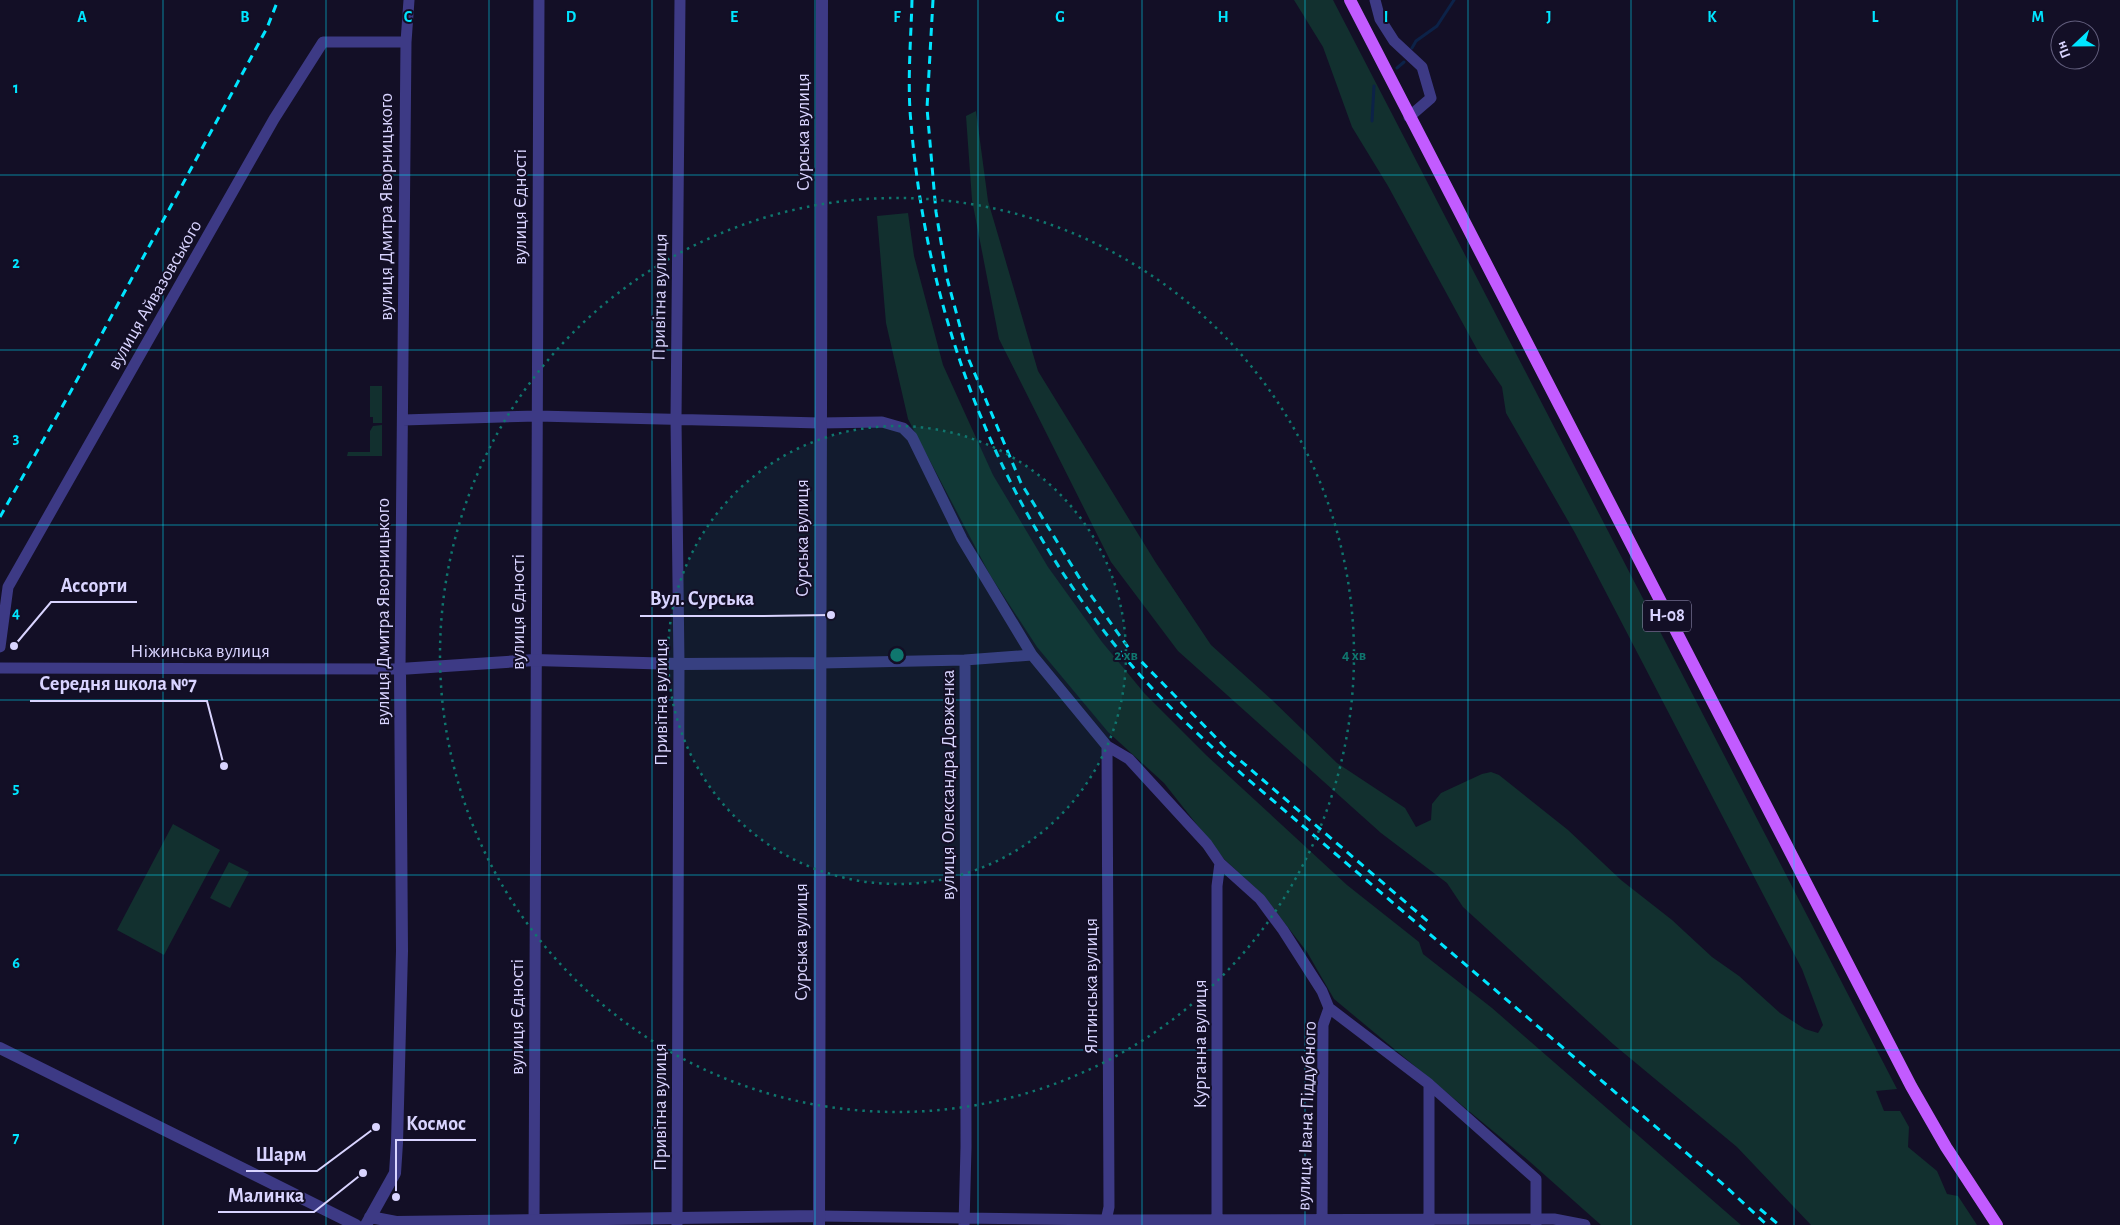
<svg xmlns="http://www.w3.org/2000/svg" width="2120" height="1225" font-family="'Alegreya Sans',sans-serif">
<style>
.green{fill:#12302f}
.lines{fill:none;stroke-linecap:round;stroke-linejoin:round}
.stream{stroke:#0c2248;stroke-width:3}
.minor{stroke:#3d3a85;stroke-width:11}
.tertiary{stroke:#3d3a85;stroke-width:12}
.primary{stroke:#c25bff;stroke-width:12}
.rail{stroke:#00e5ff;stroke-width:3;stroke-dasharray:8 6;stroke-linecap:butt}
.grid{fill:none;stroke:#00e5ff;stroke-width:1;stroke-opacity:0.55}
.ring{fill:none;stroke:#0f766e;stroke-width:2.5;stroke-dasharray:2.5 5}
.labels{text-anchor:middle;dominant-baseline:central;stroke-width:4;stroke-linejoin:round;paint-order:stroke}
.shield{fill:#130f26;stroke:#9e99be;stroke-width:1}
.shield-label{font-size:18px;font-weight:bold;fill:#d9d4ff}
.street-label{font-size:19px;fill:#d9d4ff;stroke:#130f26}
.grid-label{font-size:16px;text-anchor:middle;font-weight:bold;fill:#00e5ff;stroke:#130f26;stroke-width:4;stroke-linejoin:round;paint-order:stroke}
.centre{fill:#0f766e;stroke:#130f26;stroke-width:2.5}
.ring-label{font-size:15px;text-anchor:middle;font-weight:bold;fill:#0f766e;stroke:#130f26;stroke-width:4;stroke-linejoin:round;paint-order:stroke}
.leader{fill:none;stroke:#d9d4ff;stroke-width:2}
.callout-dot{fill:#d9d4ff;stroke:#130f26;stroke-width:2}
.callout-label{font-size:20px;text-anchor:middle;font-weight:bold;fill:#d9d4ff;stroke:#130f26;stroke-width:4;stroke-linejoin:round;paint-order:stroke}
</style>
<rect width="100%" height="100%" fill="#130f26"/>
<path class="green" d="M1294,0H1333L1897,1089L1876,1091L1884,1111H1900L1909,1127L1908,1147L1937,1171L1947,1194L1958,1196L1977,1225H1811L1737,1147L1613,1044L1463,907L1447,883L1381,833L1178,651L1111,562L999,339L972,200L966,116L976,111L988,201L1038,371L1156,563L1211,645L1272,700L1337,763L1405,808L1416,827L1431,820L1432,804L1441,793L1482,774L1491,772L1499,775L1568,830L1621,880L1672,920L1712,957L1739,976L1780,1013L1805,1029L1818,1033L1823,1025L1802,969L1575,533L1506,413L1502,387L1479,353L1388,186L1352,127L1323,47Z
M908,213L914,256L943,365L993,475L1048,567L1102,642L1145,694L1206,755L1347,885L1419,942L1423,954L1492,1008L1741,1225H1601L1529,1161L1334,999L1307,952L1262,894L1224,859L1164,783L1108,732L1037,647L990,575L908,419L886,323L877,216Z
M370,386H382V423H373V417H370Z
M382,425V456H347L348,452H370V431L373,426Z
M173,824L220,850L164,955L117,930Z
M229,862L249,872L230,908L210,898Z"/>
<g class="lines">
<path class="stream" d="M1412,48L1416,41L1437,26L1454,0
M1397,68L1404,62
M1372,121L1374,86"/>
<path class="minor" d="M1375,0L1380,19L1394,41L1422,67L1431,98L1409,117
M403,420L537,416L820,423L882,422L903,428L912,437L962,539L1032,655L965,660L966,1147L964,1225
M0,647L8,587L274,119L323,42H406
M1032,655L1107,746L1129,759L1207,844L1220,863L1260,899L1283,930L1322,991L1329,1008L1429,1084L1536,1179V1225
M821,663L965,660
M0,668L400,669L406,42L409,0
M819,1216L1105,1220L1554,1219L1585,1225
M534,1225L539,0
M677,1225L679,664L676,419L680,0
M1105,1225L1109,1207L1107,746
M1217,1225V886L1220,863
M1322,1225L1323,1025L1329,1008
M1429,1225V1084"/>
<path class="tertiary" d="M0,1048L356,1225
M370,1217L396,1222L819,1216
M366,1225L395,1173L397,1143L402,951L400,669L535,660L679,664L821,663
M819,1225L822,0"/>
<path class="primary" d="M1350,0L1911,1086L1946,1147L1997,1225"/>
<path class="rail" d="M912,0C911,40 907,83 911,123C928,327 1004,518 1139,674C1171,710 1207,743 1243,775L1724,1185L1767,1225
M933,0L927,108L936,212L947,278L969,360L1021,483L1085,587L1130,650L1228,750L1431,924
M0,517L71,391L267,28L278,0
M1760,1209L1779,1225"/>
</g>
<path class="grid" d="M163,0V1225M326,0V1225M489,0V1225M652,0V1225M815,0V1225M978,0V1225M1142,0V1225M1305,0V1225M1468,0V1225M1631,0V1225M1794,0V1225M1957,0V1225M0,175H2120M0,350H2120M0,525H2120M0,700H2120M0,875H2120M0,1050H2120"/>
<circle cx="897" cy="655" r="229" fill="#0f766e" fill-opacity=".12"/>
<g class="ring">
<circle cx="897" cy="655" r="229"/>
<circle cx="897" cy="655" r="457"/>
</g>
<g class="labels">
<rect class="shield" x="1643" y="600.5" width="48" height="31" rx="4"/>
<g class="shield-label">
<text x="1667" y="616">Н-08</text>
</g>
<g class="street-label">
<text transform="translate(803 132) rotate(-90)">Сурська вулиця</text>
<text transform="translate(386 207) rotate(-90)">вулиця Дмитра Яворницького</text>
<text transform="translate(520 207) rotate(-90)">вулиця Єдності</text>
<text transform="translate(155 295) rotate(-60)">вулиця Айвазовського</text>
<text transform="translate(660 297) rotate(-89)">Привітна вулиця</text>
<text transform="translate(802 538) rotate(-90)">Сурська вулиця</text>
<text transform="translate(383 612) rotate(-90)">вулиця Дмитра Яворницького</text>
<text transform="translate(518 612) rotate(-90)">вулиця Єдності</text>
<text x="200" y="651">Ніжинська вулиця</text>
<text transform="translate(661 702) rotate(-90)">Привітна вулиця</text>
<text transform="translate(948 785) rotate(-90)">вулиця Олександра Довженка</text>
<text transform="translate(801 942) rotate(-90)">Сурська вулиця</text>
<text transform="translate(1091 986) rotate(-90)">Ялтинська вулиця</text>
<text transform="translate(517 1017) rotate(-90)">вулиця Єдності</text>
<text transform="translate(1200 1044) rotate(-90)">Курганна вулиця</text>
<text transform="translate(660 1107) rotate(-90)">Привітна вулиця</text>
<text transform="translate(1307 1116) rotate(-88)">вулиця Івана Піддубного</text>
</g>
</g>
<g class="grid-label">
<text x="82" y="22">A</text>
<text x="245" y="22">B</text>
<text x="408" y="22">C</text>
<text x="571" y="22">D</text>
<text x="734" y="22">E</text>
<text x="897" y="22">F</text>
<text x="1060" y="22">G</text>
<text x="1223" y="22">H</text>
<text x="1386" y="22">I</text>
<text x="1549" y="22">J</text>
<text x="1712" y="22">K</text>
<text x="1875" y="22">L</text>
<text x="2038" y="22">M</text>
<text x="16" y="93">1</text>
<text x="16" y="268">2</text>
<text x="16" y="443">3</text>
<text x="16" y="618">4</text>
<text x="16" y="793">5</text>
<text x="16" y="968">6</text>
<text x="16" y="1143">7</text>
</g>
<circle cx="897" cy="655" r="8" class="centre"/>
<g class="ring-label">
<text x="1126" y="660">2 хв</text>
<text x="1354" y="660">4 хв</text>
</g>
<path class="leader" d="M14 646L51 602H137M831 615L764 616H640M224 766L207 701H30M396 1197L396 1140H476M376 1127L317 1171H246M363 1173L314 1212H218"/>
<g class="callout-dot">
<circle cx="14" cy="646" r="5"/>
<circle cx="831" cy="615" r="5"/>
<circle cx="224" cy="766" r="5"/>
<circle cx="396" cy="1197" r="5"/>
<circle cx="376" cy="1127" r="5"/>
<circle cx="363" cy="1173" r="5"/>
</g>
<g class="callout-label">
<text x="94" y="592">Ассорти</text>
<text x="702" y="605">Вул. Сурська</text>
<text x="118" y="690">Середня школа №7</text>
<text x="436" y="1130">Космос</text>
<text x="281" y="1161">Шарм</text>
<text x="266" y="1202">Малинка</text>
</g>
<g transform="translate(2075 45) rotate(248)"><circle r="24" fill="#130f26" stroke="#625e7d"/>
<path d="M0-4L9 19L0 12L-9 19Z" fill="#00e5ff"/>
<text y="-8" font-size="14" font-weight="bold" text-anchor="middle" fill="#d9d4ff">Пн</text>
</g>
</svg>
